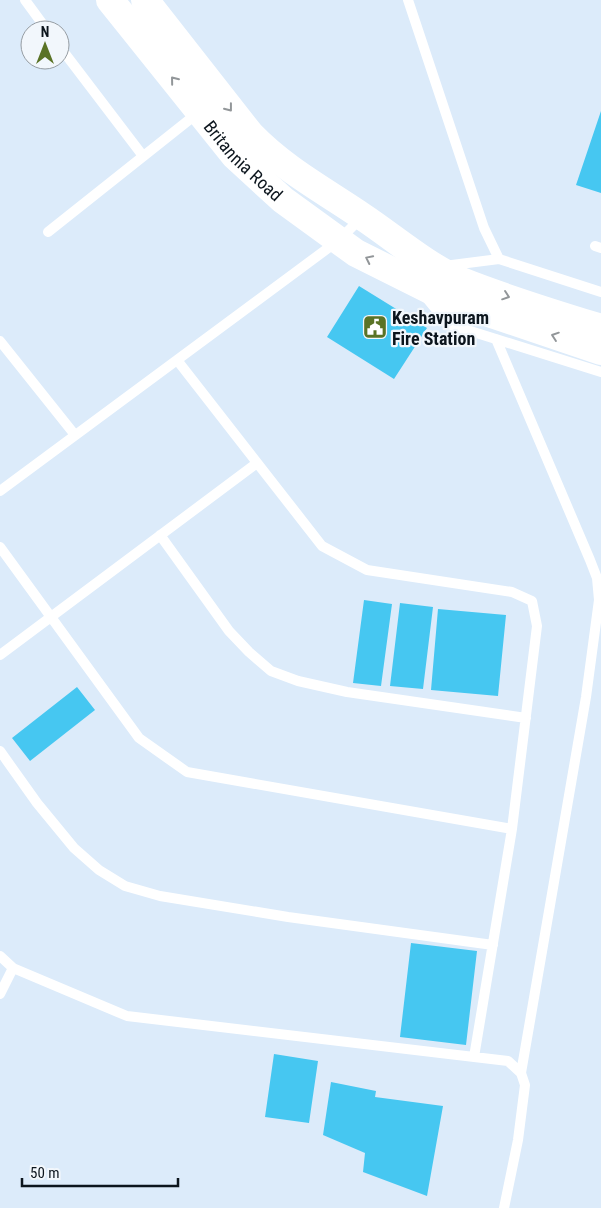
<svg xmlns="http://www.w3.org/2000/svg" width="601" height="1208" font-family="'Roboto Condensed',sans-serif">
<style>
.building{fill:#46c7f1}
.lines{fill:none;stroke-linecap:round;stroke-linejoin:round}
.lane{stroke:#fff;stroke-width:10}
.secondary{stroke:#fff;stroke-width:28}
.oneway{stroke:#929699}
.labels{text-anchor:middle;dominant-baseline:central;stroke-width:4.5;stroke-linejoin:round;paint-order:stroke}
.street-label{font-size:18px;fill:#0c151d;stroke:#f2f7fc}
.poi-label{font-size:18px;font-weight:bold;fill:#0c151d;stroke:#f2f7fc;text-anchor:start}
</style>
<rect width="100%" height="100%" fill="#dcebfa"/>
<path class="building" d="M601,111V193L576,185Z
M359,286L427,328L394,379L327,337Z
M364,600L392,604L381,686L353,683Z
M400,603L433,607L423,689L390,686Z
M438,609L506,615L498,696L431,690Z
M77,687L95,710L30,761L12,738Z
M411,943L477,951L466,1045L400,1037Z
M274,1054L318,1061L309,1123L265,1117Z
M331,1082L376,1091L375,1097L443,1106L427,1196L363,1172L365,1153L323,1135Z"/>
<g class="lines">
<path class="lane" d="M25,0L47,30
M408,0L484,228L499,259L444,266
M60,47L143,156
M48,232L199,112
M595,246L601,248
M499,259L601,292
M426,297L448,324L601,372
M496,339L590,560L597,578L599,600L586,697L521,1073
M0,341L75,435
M177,360L322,546L367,570L512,592L532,601L537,626L512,829L474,1057
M0,491L339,240L362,217
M160,535L229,631L249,652L271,671L298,681L347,692L526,718
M0,547L139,738L187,772L512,829
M0,655L257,463
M0,751L37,803L74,848L99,870L125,886L160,896L288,917L493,945
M0,956L13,968L127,1016L508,1061L521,1073L525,1085L518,1140L504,1208
M0,994L13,968"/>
<g class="secondary">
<path id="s1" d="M110,0L235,156L283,200L356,253L450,300L601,351"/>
<path d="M145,0L250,134C285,170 322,189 363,217C393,237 428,267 461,281C506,299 555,314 601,328"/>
</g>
</g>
<defs><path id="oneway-chevron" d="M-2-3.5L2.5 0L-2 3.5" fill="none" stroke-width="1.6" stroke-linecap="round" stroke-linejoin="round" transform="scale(1.25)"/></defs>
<g class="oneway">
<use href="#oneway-chevron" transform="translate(174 80) rotate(-129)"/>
<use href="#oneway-chevron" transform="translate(229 108) rotate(52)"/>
<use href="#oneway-chevron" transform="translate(369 259) rotate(-154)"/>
<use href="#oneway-chevron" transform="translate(506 296) rotate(19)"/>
<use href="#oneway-chevron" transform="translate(555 336) rotate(-161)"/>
</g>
<defs>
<symbol id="civic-square" viewBox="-11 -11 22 22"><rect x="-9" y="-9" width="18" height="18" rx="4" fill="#5a7326" stroke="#f2f7fc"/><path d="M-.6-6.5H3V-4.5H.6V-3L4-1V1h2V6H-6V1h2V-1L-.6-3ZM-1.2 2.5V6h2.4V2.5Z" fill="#fff"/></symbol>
</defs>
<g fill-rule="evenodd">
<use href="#civic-square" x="361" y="313" width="28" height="28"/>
</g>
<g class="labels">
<g class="street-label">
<text stroke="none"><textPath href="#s1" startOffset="209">Britannia Road</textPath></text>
</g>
<g class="poi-label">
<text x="392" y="317">Keshavpuram<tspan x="392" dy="21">Fire Station</tspan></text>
</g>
</g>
<g transform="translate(45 45)"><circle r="24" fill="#f2f7fc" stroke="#969da3"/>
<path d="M0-4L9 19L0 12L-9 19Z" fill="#5a7326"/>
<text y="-8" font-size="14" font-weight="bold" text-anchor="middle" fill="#0c151d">N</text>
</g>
<path d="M22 1178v8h156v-8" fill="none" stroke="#0c151d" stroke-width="2.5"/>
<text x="30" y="1178" font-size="15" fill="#0c151d" stroke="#f2f7fc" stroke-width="4" paint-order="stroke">50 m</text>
</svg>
